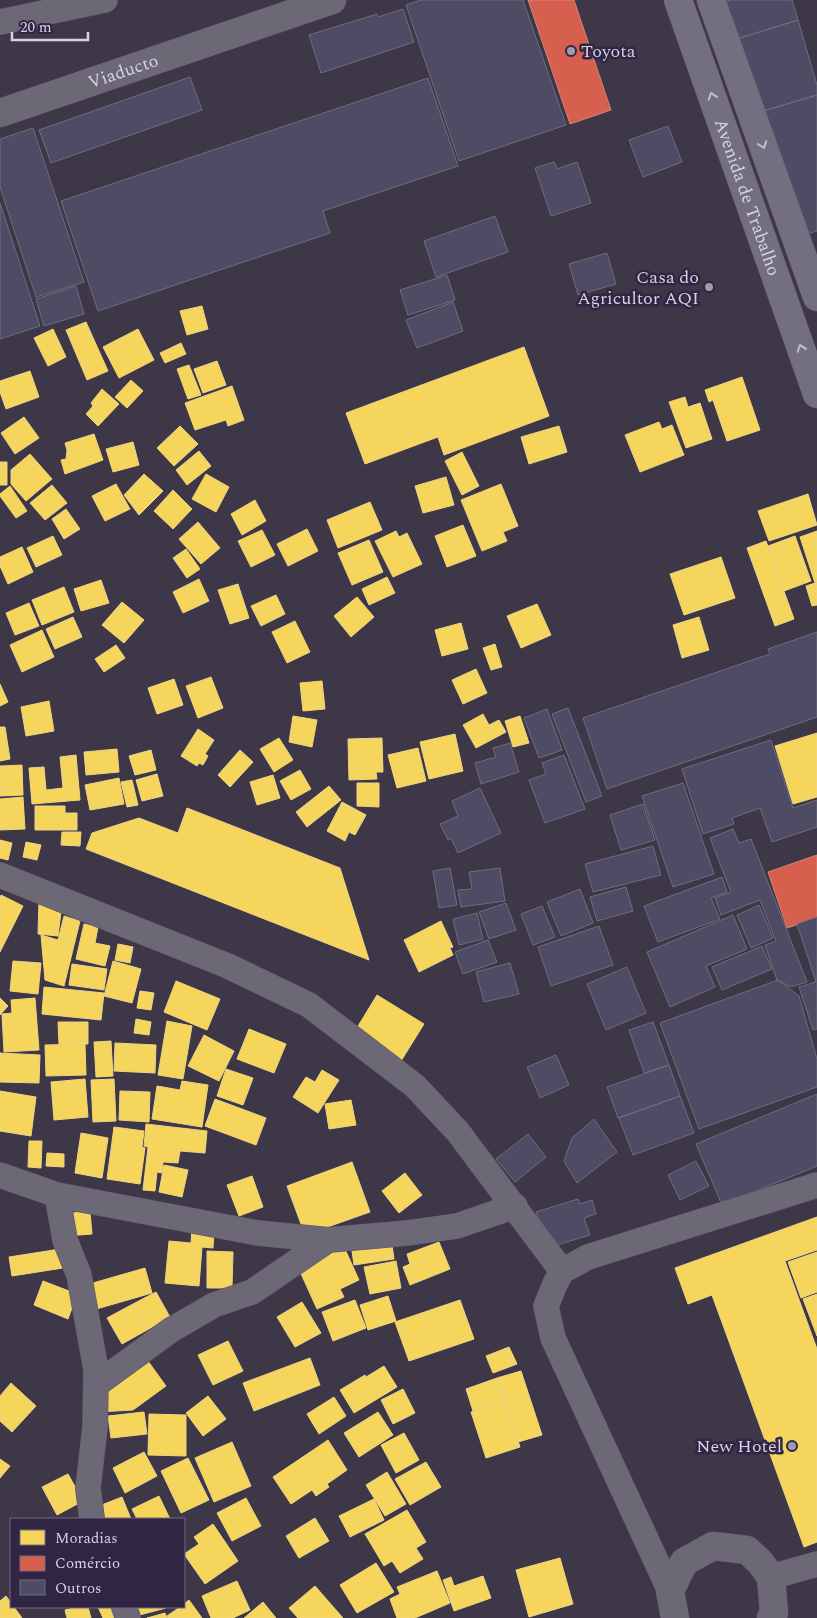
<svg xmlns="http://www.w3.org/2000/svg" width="817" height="1618" font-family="Spectral,serif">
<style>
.homes{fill:#f6d55c;stroke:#edd485}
.shops{fill:#d6604d;stroke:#d6827b}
.building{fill:#4e4b65;stroke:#6f6d7c}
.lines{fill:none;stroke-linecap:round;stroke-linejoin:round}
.street-casing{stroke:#5b5565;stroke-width:26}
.secondary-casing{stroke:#5b5565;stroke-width:29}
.highway-casing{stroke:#5b5565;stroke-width:29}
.street{stroke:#6d6876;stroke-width:25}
.secondary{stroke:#6d6876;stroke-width:28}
.highway{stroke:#746e81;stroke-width:28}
.oneway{stroke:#c3bdd1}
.poi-dot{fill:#a19bae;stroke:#302644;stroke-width:2}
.labels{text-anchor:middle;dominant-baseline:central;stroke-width:5;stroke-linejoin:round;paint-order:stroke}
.poi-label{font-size:18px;fill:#d7d1e5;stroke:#302644;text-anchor:end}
.street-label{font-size:18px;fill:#d7d1e5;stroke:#302644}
</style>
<rect width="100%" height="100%" fill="#3d3748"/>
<path class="homes" d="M202,306L208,329L187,335L180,311Z
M86,322L108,371L87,380L66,330Z
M53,329L66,357L48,366L34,338Z
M138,329L154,360L119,378L103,347Z
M181,343L186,354L165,363L160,353Z
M524,347L549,416L444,455L438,437L365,464L346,413Z
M217,361L226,385L203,393L194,369Z
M189,365L201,395L188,399L177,369Z
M30,371L39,397L6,409L0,392V381Z
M742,377L760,430L727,441L713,400L709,402L705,390Z
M131,380L143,391L127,408L115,397Z
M232,386L244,420L228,426L226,420L195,430L185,403Z
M102,389L119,404L98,426L86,414L93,406L91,403Z
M685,397L688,407L700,403L712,439L686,448L669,402Z
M24,417L39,438L15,454L1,433Z
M659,422L662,429L672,425L684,455L640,472L625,435Z
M180,426L198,444L174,466L157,448Z
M559,426L567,452L529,464L521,437Z
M94,434L103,460L65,474L61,460L66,459L67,450L65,443Z
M133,442L139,465L113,472L106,449Z
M199,451L211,466L187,485L176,470Z
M462,452L479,486L462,495L445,461Z
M30,454L52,479L26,501L11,484V470Z
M0,462H7V485H0Z
M144,474L163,491L139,515L124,495Z
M206,474L229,487L216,512L192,499Z
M446,477L454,505L423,513L415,486Z
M116,484L130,509L105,521L92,496Z
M501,484L518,526L503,532L507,541L482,551L461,500Z
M52,485L67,503L45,520L30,503Z
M10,486L27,511L16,518L0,496V494Z
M173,490L192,509L173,529L154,511Z
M808,494L817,525L769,541L758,511Z
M255,500L266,521L242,535L231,514Z
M370,502L382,530L338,548L327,520Z
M66,509L80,529L64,539L52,519Z
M198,522L220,548L201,564L179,539Z
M463,525L476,556L447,567L435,536Z
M307,529L318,551L288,566L277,544Z
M262,530L275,555L251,567L238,541Z
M396,531L399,537L407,533L422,564L393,577L375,541Z
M817,531V605L812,606L806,586L815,583L800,537Z
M53,536L62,555L36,567L27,548Z
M795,536L811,581L784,591L768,546Z
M369,540L383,572L352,585L338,553Z
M766,541L794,619L775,626L747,548Z
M22,547L33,572L8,584L0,566V557Z
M186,549L200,569L187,578L173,558Z
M721,557L735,598L684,615L670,574Z
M387,577L395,593L369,605L362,589Z
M199,579L209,601L183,613L173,592Z
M101,580L109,603L81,611L74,589Z
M238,584L249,618L230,624L218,590Z
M64,587L74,612L42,625L32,600Z
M276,595L285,614L261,626L251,606Z
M357,597L374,617L351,637L334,616Z
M122,602L144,620L124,643L102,625Z
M29,603L39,626L15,635L6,613Z
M537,604L551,635L521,648L507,616Z
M73,617L82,637L55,649L46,629Z
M699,617L709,650L682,658L673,625Z
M295,621L310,652L287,663L272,632Z
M461,623L468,649L442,656L435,630Z
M42,630L54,657L22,672L10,645Z
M495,644L502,667L491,670L483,648Z
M116,645L125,658L104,672L95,659Z
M476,669L487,693L463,704L452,680Z
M211,677L223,708L198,718L186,686Z
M174,679L183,705L157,714L148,688Z
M322,681L325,709L303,711L300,683Z
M0,684L8,702L0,706Z
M49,701L54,731L26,736L21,707Z
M483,714L489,725L499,720L506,732L476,748L463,725Z
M293,716L317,720L312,747L289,742Z
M520,716L529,743L513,747L505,721Z
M0,727H5L10,759L0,761Z
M198,729L214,740L205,754L208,756L203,765L199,763L197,766L181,756Z
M817,733V797L793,804L775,746Z
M455,734L463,771L429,779L420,742Z
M279,738L293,760L274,772L260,749Z
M382,738L383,772H376L377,779L349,780L348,739Z
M418,748L426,781L397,788L388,755Z
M117,749L119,772L86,775L84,752Z
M151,750L156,770L135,775L129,756Z
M240,750L253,762L230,787L218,775Z
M76,755L80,800L32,804L29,768L44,767L46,790L63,788L60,757Z
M22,765L23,795L0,796V766Z
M300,770L311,789L291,800L280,781Z
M157,774L163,796L142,801L136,780Z
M273,775L280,798L257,805L250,782Z
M119,778L124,804L90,810L85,785Z
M132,780L138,805L127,807L121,782Z
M357,783H379V807L357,806Z
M329,786L341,800L307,827L296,812Z
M23,797L25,829L0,830V799Z
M342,802L366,815L355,835L349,832L345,841L327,831Z
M35,806H65V813H77V830H35Z
M187,808L340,868L369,960L86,849L92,833L139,818L178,833Z
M62,832H81L80,846L61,845Z
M0,840L12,843L8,860L0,858Z
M26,842L41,845L37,860L23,857Z
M1,895L23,906L0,952V898Z
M39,900L61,912L58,936L38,934Z
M64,916L80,921L64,986L45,980L41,935L58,940Z
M441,921L453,947L450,948L453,955L419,972L404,940Z
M84,924L98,927L95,943L110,946L105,966L76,959Z
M118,944L133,947L130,963L115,960Z
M13,961L41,963L38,994L10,991Z
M113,961L141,969L132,1003L104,996Z
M72,964L107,969L104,990L69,985Z
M176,981L220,999L207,1030L164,1012Z
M44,987L104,993L101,1020L42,1014Z
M140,991L154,993L151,1010L137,1008Z
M377,995L424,1024L401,1061L355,1031Z
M0,998L8,1006L0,1015Z
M35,998L39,1050L4,1052L2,1014L12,1013L11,1000Z
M136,1019L151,1022L149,1035L134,1033Z
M167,1021L192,1026L183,1079L158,1075Z
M58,1022H88V1044H59Z
M249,1029L286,1044L274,1073L237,1059Z
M204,1035L234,1051L219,1081L188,1066Z
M111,1041L113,1076L96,1077L94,1042Z
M115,1043L156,1045L155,1073L114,1071Z
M85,1044L86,1075L46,1076L45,1045Z
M0,1053L40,1055L39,1083L0,1082Z
M226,1069L253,1078L243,1105L217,1096Z
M322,1070L339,1080L318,1113L293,1097L306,1077L315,1082Z
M85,1079L88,1117L54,1120L51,1082Z
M114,1079L116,1121L93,1122L91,1080Z
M182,1081L208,1085L202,1127L152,1119L157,1086L180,1090Z
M0,1091L36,1097L31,1136L0,1131Z
M120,1091L150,1092L149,1122L119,1120Z
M215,1099L266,1118L256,1145L205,1126Z
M351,1100L356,1125L329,1129L325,1104Z
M146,1124L207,1131L205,1153L180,1151L178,1163L163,1162L162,1173L157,1172L155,1191L143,1190L148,1147L144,1146Z
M114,1127L144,1131L142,1147L145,1148L140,1184L107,1179Z
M81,1133L108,1138L102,1178L75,1173Z
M29,1141H42L41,1168L28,1167Z
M47,1153L64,1154V1167L46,1166Z
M352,1162L370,1212L305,1235L287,1186Z
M164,1165L188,1170L182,1197L159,1192Z
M405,1173L422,1195L399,1213L382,1191Z
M252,1176L263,1207L239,1216L227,1185Z
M90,1211L92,1234L66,1236L64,1214Z
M817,1217V1250L785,1261L817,1349V1542L804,1547L712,1295L688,1304L675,1268Z
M192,1228L214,1230L213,1248L202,1247L199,1286L165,1283L169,1241L191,1243Z
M391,1238L394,1259L354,1265L351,1244Z
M439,1242L450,1269L410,1285L403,1267L410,1264L407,1254Z
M344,1247L359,1280L340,1289L344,1297L317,1309L298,1267Z
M60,1249L63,1268L12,1276L9,1257Z
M207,1251L233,1252L232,1288H207Z
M817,1252V1292L801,1298L788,1262Z
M396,1261L401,1288L370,1294L364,1267Z
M145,1268L152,1293L93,1310L86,1285Z
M43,1281L77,1294L68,1319L34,1305Z
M156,1292L170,1317L147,1330L133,1304Z
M817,1294V1336L803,1299Z
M388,1296L396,1321L368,1330L360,1305Z
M355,1300L366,1328L333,1341L322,1312Z
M460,1300L474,1339L409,1361L395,1322Z
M302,1302L321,1333L295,1347L277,1317Z
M133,1304L147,1330L122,1344L107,1318Z
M228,1341L243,1371L213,1385L198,1355Z
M509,1347L517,1364L493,1373L486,1356Z
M145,1357L166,1386L133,1410L98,1412L102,1388Z
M310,1358L320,1385L254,1411L243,1383Z
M384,1366L397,1387L354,1413L340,1390L365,1375L366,1377Z
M521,1371L542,1435L518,1442L497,1378Z
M497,1378L505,1401L473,1411L466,1389Z
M11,1383L36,1406L12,1432L0,1421V1396Z
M403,1389L415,1413L393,1424L381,1400Z
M208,1396L226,1419L203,1436L186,1413Z
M334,1397L346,1416L319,1434L307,1414Z
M505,1401L520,1447L486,1458L471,1412Z
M144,1412L147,1434L111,1438L108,1416Z
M378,1412L393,1435L359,1457L344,1433Z
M149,1414L186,1415V1456L148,1455Z
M404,1433L419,1460L396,1473L381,1445Z
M328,1440L347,1470L327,1484L329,1487L316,1496L312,1490L291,1504L273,1477Z
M232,1442L251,1486L214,1502L195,1458Z
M144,1452L157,1476L125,1493L113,1468Z
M188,1458L209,1500L181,1513L161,1471Z
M0,1459L10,1466L0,1478Z
M426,1462L441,1487L410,1505L395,1479Z
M387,1472L406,1504L385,1516L366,1485Z
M68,1474L83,1501L57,1515L42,1487Z
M159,1496L170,1519H137L132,1509Z
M122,1497L131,1519H99L94,1508Z
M246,1498L261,1526L232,1541L217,1513Z
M374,1499L384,1520L350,1537L339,1516Z
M407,1510L426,1542L416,1548L423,1559L400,1573L392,1561L384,1566L365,1534Z
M315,1518L329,1541L299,1558L286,1536Z
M213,1524L238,1561L205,1584L184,1554L199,1544L194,1537Z
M560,1558L573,1604L529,1617L516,1570Z
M376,1563L394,1592L357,1613L340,1585Z
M437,1571L450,1603L415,1618H397L390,1599L400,1594L397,1587Z
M483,1576L491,1598L454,1611L443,1580L451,1577L454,1586Z
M237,1581L250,1610L233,1618H211L202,1596Z
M315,1586L343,1618H298L289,1608Z
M6,1596L11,1603V1607H14L22,1618H0V1601Z
M189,1600L202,1618H168L167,1616L180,1607H184V1604Z
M263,1602L276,1618H244Z
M78,1607H88L91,1618H67L65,1610Z
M98,1607H118L122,1618H103Z
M130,1607H165L166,1608L132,1617Z
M165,1613L167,1618H147Z"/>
<path class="shops" d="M528,0H574L611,110L570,124Z
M817,855V918L787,928L768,872Z"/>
<path class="building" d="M421,0H523L566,125L459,161L406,5Z
M731,0H792L798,20L737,39L726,1Z
M403,9L414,42L321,73L309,35L377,14L378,17Z
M798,20L817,85V95L760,112L737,39Z
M190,77L202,110L51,163L39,130Z
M428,78L458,166L323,211L330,233L98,311L61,201Z
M817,95V231L797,237L760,112Z
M668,126L682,162L643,177L629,140Z
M33,128L84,282L36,297L0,187V139Z
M554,162L557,169L577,162L591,203L551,216L535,168Z
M0,203L40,326L0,339Z
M495,216L508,252L436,277L424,241Z
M607,253L616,284L578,295L569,264Z
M447,275L455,300L408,315L400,290Z
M76,286L84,314L44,326L36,299Z
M453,302L463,331L417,348L406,320Z
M817,632V717L607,789L583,718L770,654L768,649Z
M568,708L602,796L586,802L552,714Z
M547,709L562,750L539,758L524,718Z
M771,740L793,808L817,800V827L772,842L760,808L732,818L734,824L703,834L682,769Z
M510,743L519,772L481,784L475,763L496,757L493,748Z
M564,755L585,809L545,823L529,780L546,774L542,763Z
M683,783L714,874L673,887L642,796Z
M480,788L501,833L458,853L451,838L448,840L440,824L458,816L452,801Z
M643,804L655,840L621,850L610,815Z
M733,829L739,843L751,839L807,982L791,987L777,980L765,945L776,941L760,900L721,915L715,898L731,892L710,838Z
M653,846L661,875L593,892L585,864Z
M450,868L457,905L439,908L433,871Z
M500,868L505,901L461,907L458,890L472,889L469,872Z
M722,877L727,892L711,898L720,919L658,942L644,906Z
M626,887L633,911L597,921L590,897Z
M580,889L593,923L561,936L547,902Z
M506,903L516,930L489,939L479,912Z
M759,905L773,938L751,948L737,915Z
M542,906L555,937L533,945L521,914Z
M477,913L483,939L459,945L453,919Z
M733,915L747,949L706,966L715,987L670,1007L647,952Z
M817,917V1029L813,1030L799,987L816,982L797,924Z
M599,926L613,965L551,986L538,947Z
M488,940L497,962L463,974L455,952Z
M762,946L772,969L722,990L712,967Z
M510,963L519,994L484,1002L476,972Z
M627,967L646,1013L606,1030L587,984Z
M778,980L799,996L817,1059V1087L699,1129L660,1023Z
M653,1022L669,1065L644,1073L629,1030Z
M556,1055L569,1085L540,1098L527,1067Z
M669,1065L680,1096L618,1118L607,1087Z
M817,1094V1166L722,1205L696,1144Z
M680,1096L694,1133L633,1155L619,1118Z
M594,1119L617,1152L577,1183L564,1161L572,1138Z
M528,1134L546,1157L515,1182L496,1159Z
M696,1161L709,1186L680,1200L668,1175Z
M578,1199L580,1204L592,1200L596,1214L584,1218L590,1235L547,1248L536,1212Z"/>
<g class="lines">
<defs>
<path id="street" d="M0,22L105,0
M0,875L228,966L309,1005L415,1086L458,1132L562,1271
M0,1175L57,1195L258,1233L328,1240L407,1233L457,1226L515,1206
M57,1195L65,1240L79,1275L96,1370L95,1427L88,1488L92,1519
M97,1384L171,1330L214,1305L252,1292L328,1240
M771,1577L817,1564
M670,1591L553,1338L546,1306L555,1284L562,1271L588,1257L817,1185
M124,1607L128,1618"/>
<g id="secondary">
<path id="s1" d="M0,113L332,0"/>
<path d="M675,1618L670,1591L684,1562L713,1546L747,1550L760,1562L771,1577L774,1613L771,1618"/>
</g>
<g id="highway">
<path id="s2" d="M678,0L817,394"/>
<path d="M711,0L817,297"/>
</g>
</defs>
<use href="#street" class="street-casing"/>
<use href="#secondary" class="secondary-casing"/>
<use href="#highway" class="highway-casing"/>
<use href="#street" class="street"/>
<use href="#secondary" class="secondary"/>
<use href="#highway" class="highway"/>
</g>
<defs><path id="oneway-chevron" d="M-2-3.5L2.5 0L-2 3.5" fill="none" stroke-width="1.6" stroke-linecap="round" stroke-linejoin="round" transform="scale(1.25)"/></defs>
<g class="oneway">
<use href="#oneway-chevron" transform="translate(712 96) rotate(-109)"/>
<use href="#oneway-chevron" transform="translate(763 145) rotate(70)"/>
<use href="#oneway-chevron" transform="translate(801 348) rotate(-109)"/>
</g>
<g class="poi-dot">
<circle cx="571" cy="51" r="5"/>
<circle cx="709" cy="287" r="5"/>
<circle cx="792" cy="1446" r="5"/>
</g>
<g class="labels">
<g class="poi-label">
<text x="581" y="51" text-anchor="start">Toyota</text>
<text x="699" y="277">Casa do<tspan x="699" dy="21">Agricultor AQI</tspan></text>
<text x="782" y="1446">New Hotel</text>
</g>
<g class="street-label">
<text stroke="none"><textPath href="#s1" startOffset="130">Viaducto</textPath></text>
<text stroke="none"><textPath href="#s2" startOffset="209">Avenida de Trabalho</textPath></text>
</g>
</g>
<rect x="10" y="1518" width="175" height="90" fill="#302644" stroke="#736a84"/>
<rect x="20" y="1530" width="25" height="15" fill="#f6d55c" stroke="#736a84"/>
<text x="55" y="1543" font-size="15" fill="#d7d1e5">Moradias</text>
<rect x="20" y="1556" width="25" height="15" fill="#d6604d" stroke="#736a84"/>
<text x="55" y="1568" font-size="15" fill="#d7d1e5">Comércio</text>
<rect x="20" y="1580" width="25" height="15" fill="#4e4b65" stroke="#736a84"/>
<text x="55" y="1593" font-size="15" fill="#d7d1e5">Outros</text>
<path d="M12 32v8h76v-8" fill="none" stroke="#d7d1e5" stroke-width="2.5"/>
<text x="20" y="32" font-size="15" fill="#d7d1e5" stroke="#302644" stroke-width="4" paint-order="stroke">20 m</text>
</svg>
